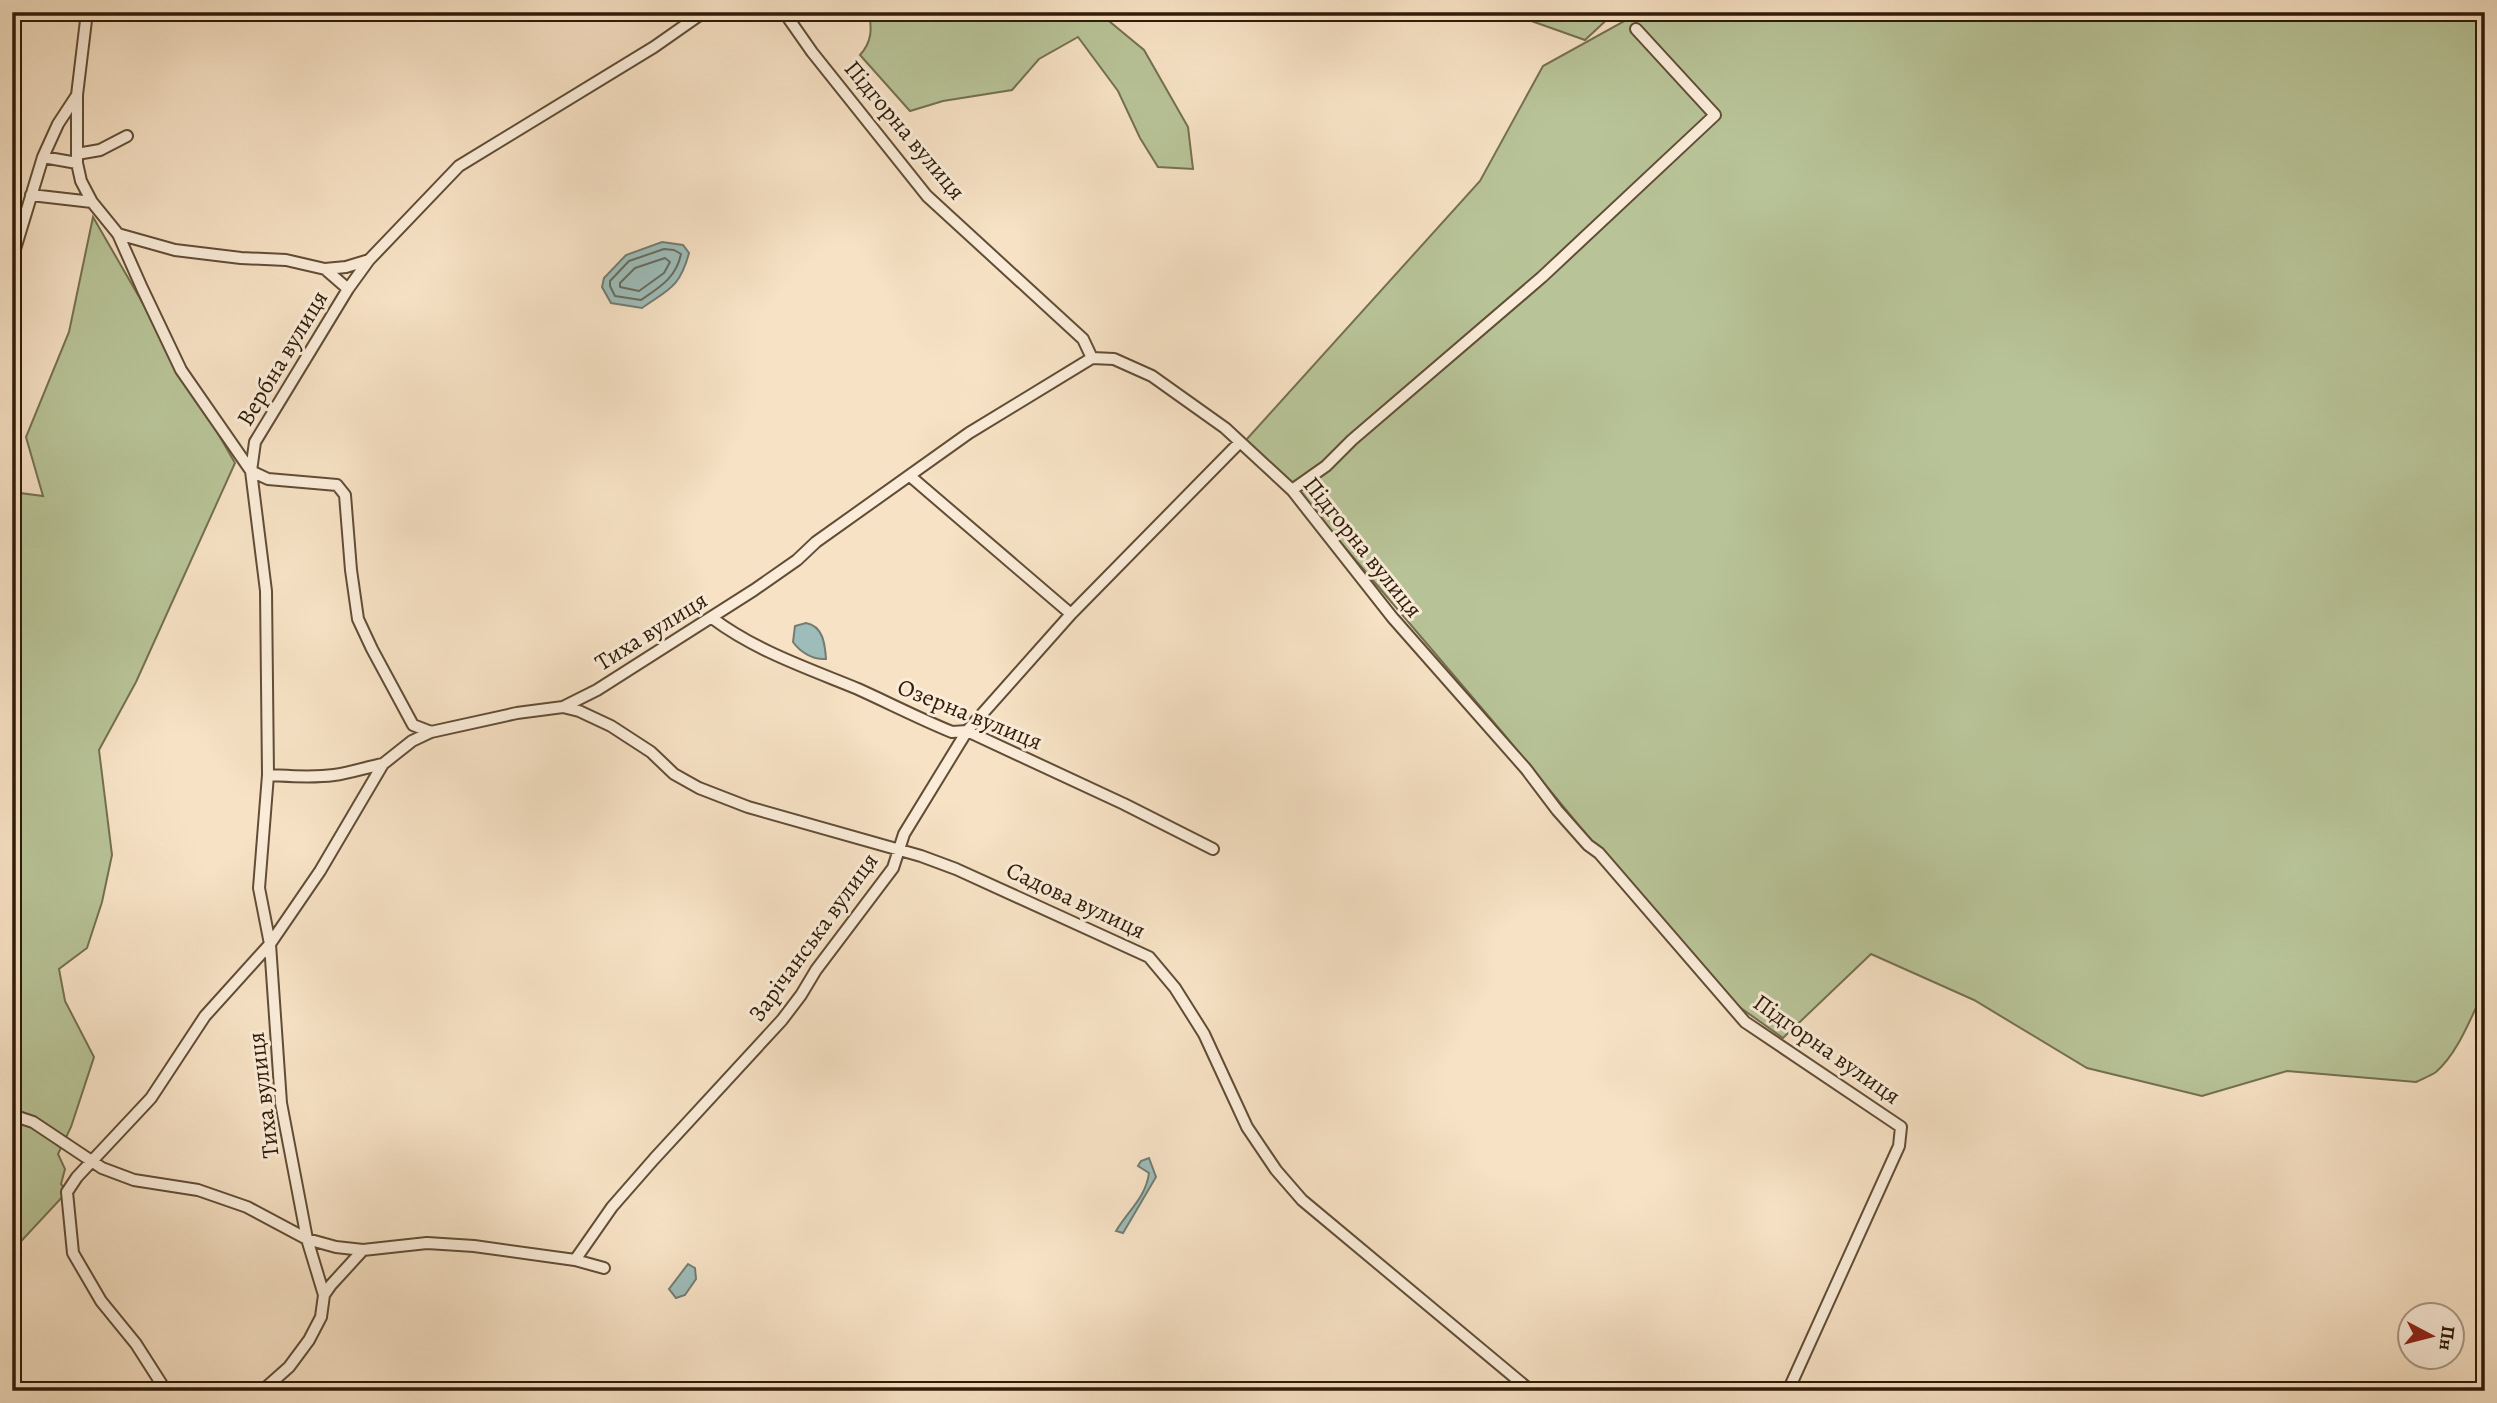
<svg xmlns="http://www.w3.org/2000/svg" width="2497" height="1403" font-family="Alegreya,serif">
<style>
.green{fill:#b8c498;stroke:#747050;stroke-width:2}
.water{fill:#9ebdba;stroke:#727c72;stroke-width:2}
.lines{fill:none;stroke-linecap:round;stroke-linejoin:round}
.shore{stroke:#666c60;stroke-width:2}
.street-casing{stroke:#614d36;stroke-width:14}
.street{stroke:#faecd9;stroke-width:10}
.labels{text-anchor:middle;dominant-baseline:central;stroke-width:6;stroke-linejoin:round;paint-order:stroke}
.street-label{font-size:24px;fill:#2f1b07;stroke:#faecd9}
</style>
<rect width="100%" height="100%" fill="#f7e2c5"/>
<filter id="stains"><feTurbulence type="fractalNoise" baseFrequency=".00286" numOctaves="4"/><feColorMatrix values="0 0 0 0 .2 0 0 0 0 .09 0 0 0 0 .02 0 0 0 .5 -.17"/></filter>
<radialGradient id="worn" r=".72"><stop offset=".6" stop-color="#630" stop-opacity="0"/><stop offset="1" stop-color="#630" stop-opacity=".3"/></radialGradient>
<path class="green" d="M869,12H1098L1144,50L1188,127L1193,169L1158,167L1140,138L1118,91L1078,37L1039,59L1012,90L943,101L910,111L860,55C872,42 872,29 869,12Z
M1506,12H1615L1585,40Z
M1635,12H2485V989C2471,1016 2459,1052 2436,1072C2430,1076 2422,1079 2416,1082L2287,1071L2202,1096L2087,1068L1974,1000L1871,954L1783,1038L1738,1006L1646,907L1502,732L1296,490L1246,440L1480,181L1543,66L1630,18Z
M93,217L235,463L136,682L99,750L112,855L102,902L87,948L59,969L65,1001L94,1057L71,1127L58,1154L65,1169L61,1184L67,1192L12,1251V492L43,496L26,437L69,332Z"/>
<path class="water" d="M662,242L683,245L689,253C680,287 669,289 642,308L611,303L602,287L604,278L626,255Z
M806,623C823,626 825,644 826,659C813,660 800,652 793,642L795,626Z
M1149,1158L1156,1177L1123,1233L1116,1231C1128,1211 1146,1197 1149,1173L1138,1166L1141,1161Z
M688,1264L695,1268L696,1279L685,1295L676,1298L669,1289Z"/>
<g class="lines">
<path class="shore" d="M664,249L674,250L681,254C676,278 660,287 641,300L615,296L610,286V281L629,261Z
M665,258L670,262L664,273L639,291L620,287V283L635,268Z"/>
<defs>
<path id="street" d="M784,12L812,52L927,196L1083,339L1092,358L1114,359L1152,376L1225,428L1292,490L1392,617L1526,769L1557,810L1588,845L1599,853L1745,1022L1901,1127L1899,1146L1788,1391
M77,95V163L81,181L92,202L118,234L142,288L181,370L251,471L268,479L337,485L345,495L351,570L358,619L372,649L413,725L431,732
M77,154L100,150L127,136
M43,157L77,163
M31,195L92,202
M118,234L175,250L241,258L286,260L325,269L346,267L369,260
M12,259L43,157L58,124L77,95L87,12
M325,269L348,289
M910,476L1071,614
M1292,490L1326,466L1352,440L1542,277L1715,115L1636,29
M712,618C756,651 807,668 858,689C889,703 920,719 952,732L967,731L1124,804L1213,849
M563,707L579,711L611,726L651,752L674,774L699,788L748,807L921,856L956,869L1149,957L1175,988L1204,1034L1247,1127L1276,1170L1302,1200L1531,1391
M268,775C290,776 312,778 334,775C350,773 367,767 383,764
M12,1115L33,1122L102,1168L134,1180L198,1190L247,1207L307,1239L336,1247L363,1250
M575,1260L604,1268
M324,1295L307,1239L281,1103L270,944L320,871L383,764L412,741L431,732L517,713L563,707L597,690L754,590L797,560L816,542L969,433L1092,358
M166,1391L136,1344L101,1301L73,1253L67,1192L77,1177L151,1098L205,1016L270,944L259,888L268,775L266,591L251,471L255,442L348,289L369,260L459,166L654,47L704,12
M262,1391L289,1367L309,1340L321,1317L324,1295L331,1285L363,1250L427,1243L474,1246L575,1260L612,1207L654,1159L782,1020L801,995L816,970L893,868L904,834L967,731L1071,614L1240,442"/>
</defs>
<use href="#street" class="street-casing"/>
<use href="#street" class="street"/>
</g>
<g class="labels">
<g class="street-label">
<text transform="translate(905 130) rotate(50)">Підгорна вулиця</text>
<text transform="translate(282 358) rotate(-59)">Вербна вулиця</text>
<text transform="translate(1363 547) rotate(51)">Підгорна вулиця</text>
<text transform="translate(651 631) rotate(-32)">Тиха вулиця</text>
<text transform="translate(970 714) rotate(22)">Озерна вулиця</text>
<text transform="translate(1076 900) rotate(25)">Садова вулиця</text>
<text transform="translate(813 937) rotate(-54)">Зарічанська вулиця</text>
<text transform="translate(1827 1049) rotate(35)">Підгорна вулиця</text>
<text transform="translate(263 1095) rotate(-97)">Тиха вулиця</text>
</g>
</g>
<rect width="2497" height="1403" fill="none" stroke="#f7e2c5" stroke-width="42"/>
<rect x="14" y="14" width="2469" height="1375" fill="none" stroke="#2f1b07" stroke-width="3.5"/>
<rect x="21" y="21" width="2455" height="1361" fill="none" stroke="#2f1b07" stroke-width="2"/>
<g transform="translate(2431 1336) rotate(97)"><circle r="33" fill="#faecd9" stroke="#a99885" stroke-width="2"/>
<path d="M0-5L12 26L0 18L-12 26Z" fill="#8f2418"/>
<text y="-10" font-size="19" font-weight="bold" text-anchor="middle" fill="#2f1b07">Пн</text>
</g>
<rect width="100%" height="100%" filter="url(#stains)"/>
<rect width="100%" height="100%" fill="url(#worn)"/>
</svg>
